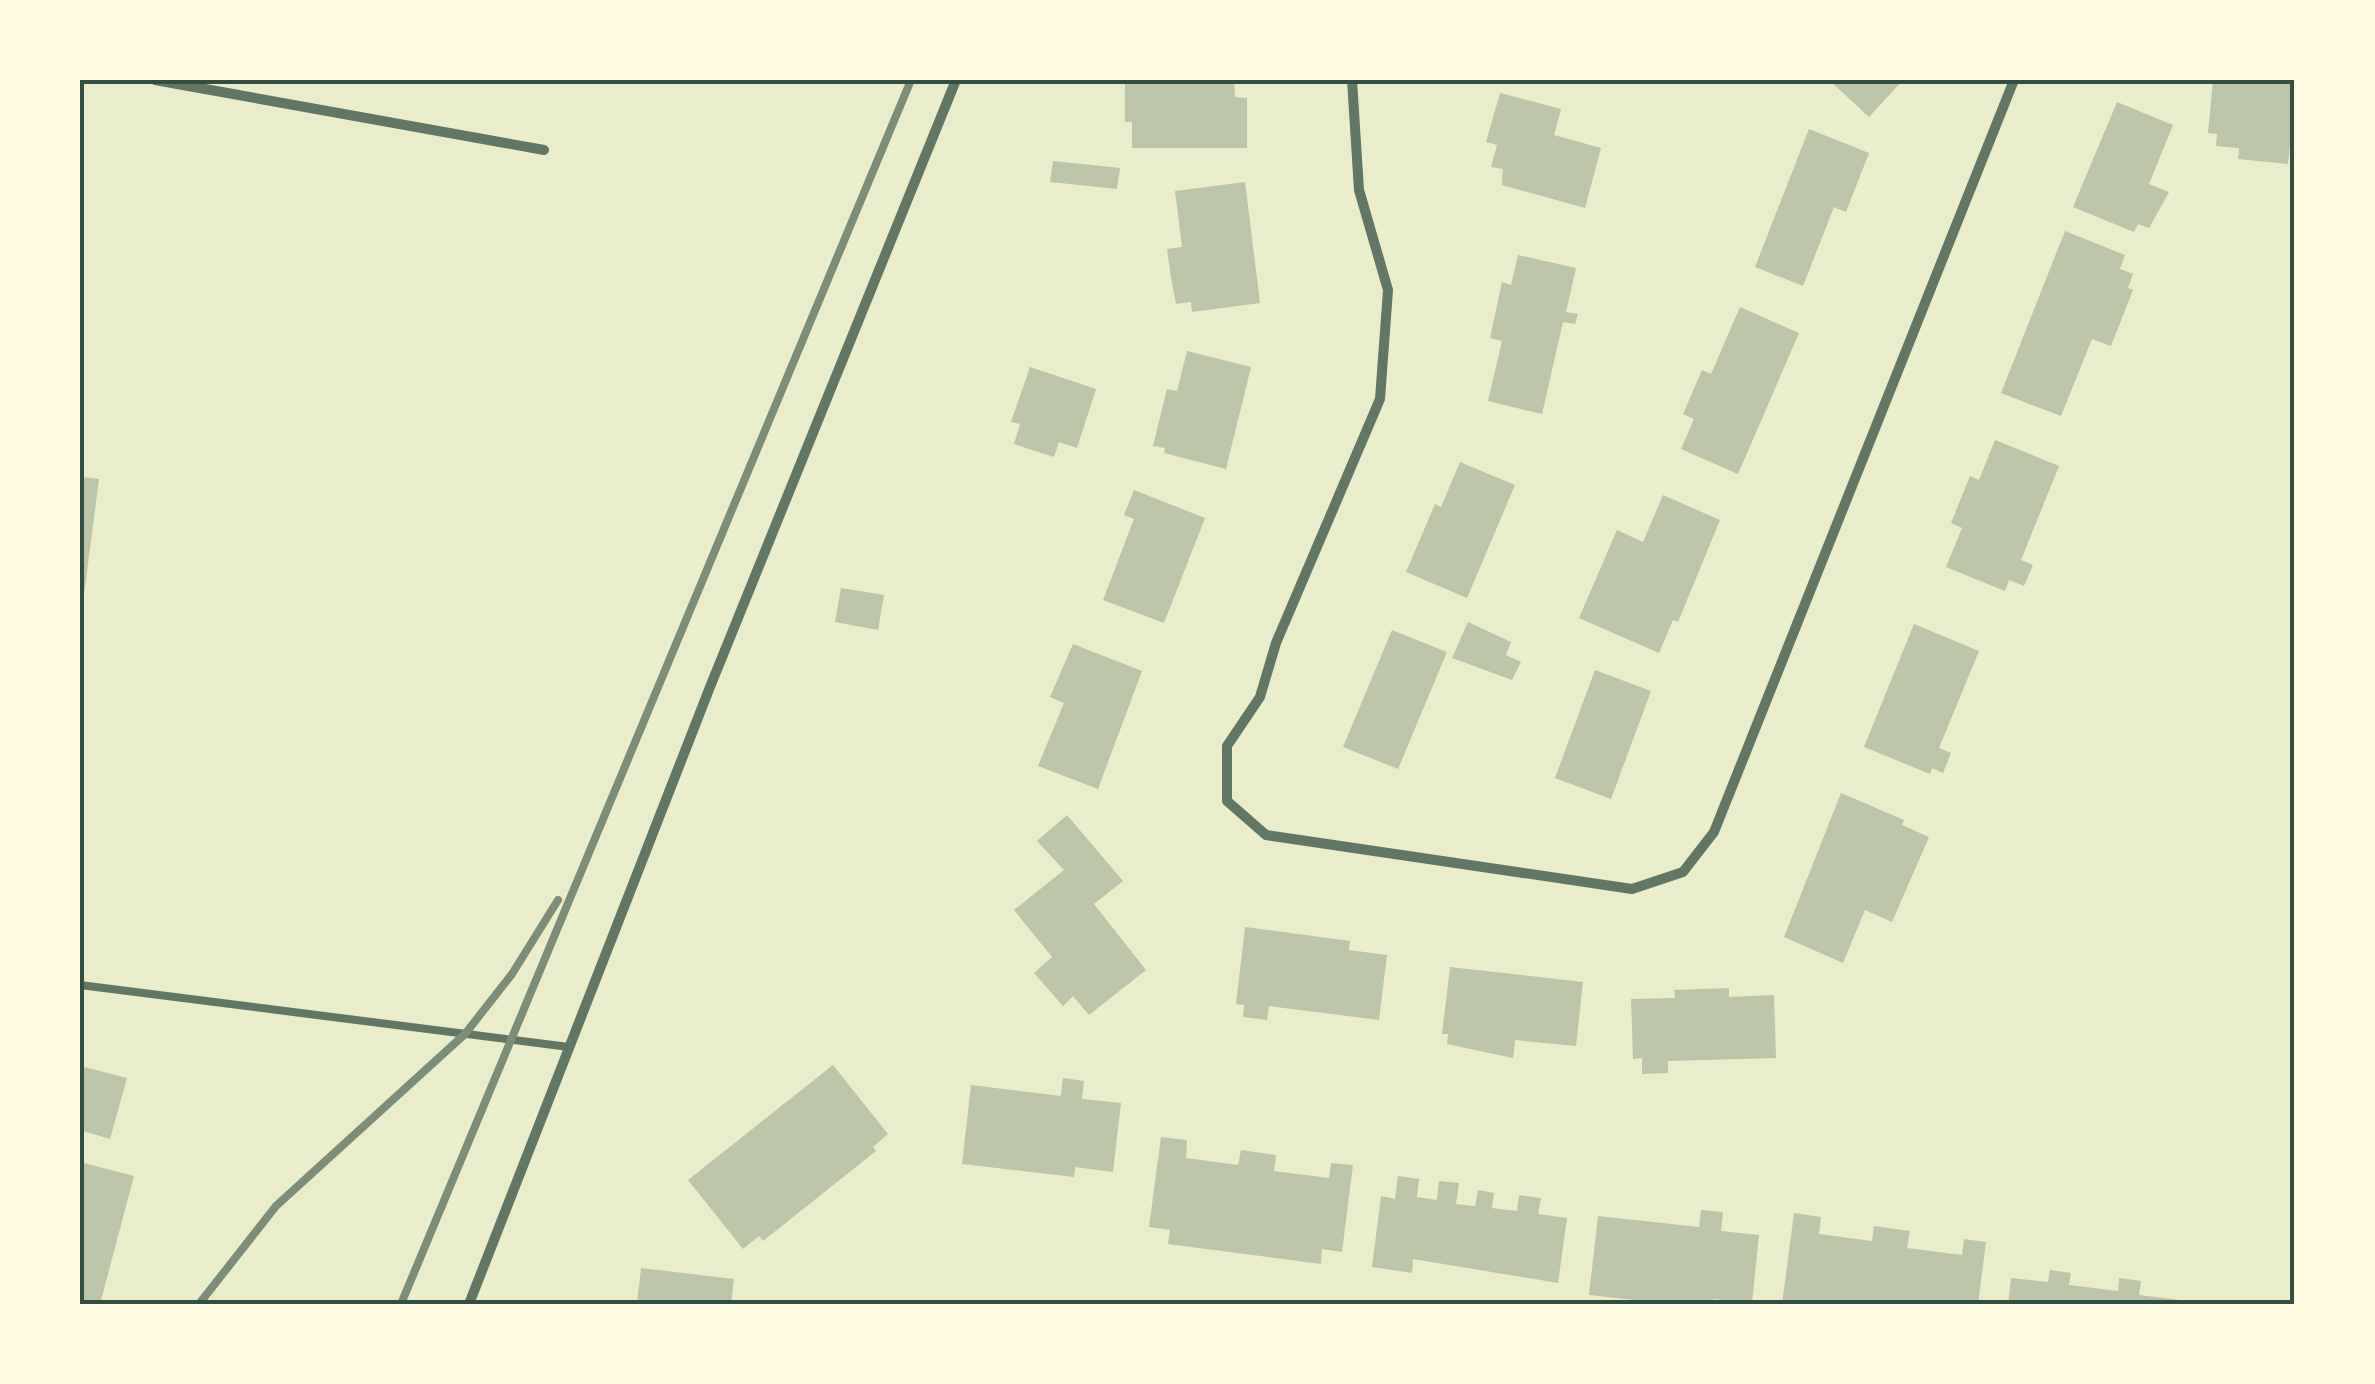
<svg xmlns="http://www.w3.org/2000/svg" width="2375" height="1384" font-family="Raleway,sans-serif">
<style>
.building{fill:#bcc5a7}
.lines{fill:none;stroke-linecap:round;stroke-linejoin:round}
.service{stroke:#617663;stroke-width:8}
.minor{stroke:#617663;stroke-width:10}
.rail{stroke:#7c8e77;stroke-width:8}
.neatline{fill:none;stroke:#344e41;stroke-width:4}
</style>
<rect width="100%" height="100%" fill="#e9edc9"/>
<path class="building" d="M1125,80H1234L1235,97L1247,98V148H1132V122H1125Z
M1829,80H1903L1869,117Z
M2213,80H2295V144H2290L2288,164L2238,159L2239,148L2216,146L2217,134L2208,133Z
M1500,93L1561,109L1554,135L1601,148L1585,208L1502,185L1503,169L1491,167L1497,145L1486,142Z
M2117,102L2173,125L2149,184L2169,192L2149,228L2138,224L2134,232L2073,207Z
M1809,129L1869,153L1846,212L1834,207L1803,286L1755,267Z
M1053,161L1120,168L1117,189L1050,182Z
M1245,182L1260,303L1192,312L1191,302L1176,304L1171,278L1167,249L1182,247L1175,191Z
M2065,231L2125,255L2120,269L2133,274L2128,288L2133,290L2111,346L2092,339L2061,416L2001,393Z
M1518,255L1576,268L1566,312L1578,314L1575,324L1563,322L1542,414L1488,401L1502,341L1490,338L1502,282L1511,285Z
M1740,307L1799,333L1738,474L1681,449L1694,419L1683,414L1702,370L1711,374Z
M1187,351L1251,367L1226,469L1164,453L1165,448L1153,446L1167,389L1177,391Z
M1030,367L1096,389L1077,448L1059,442L1054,457L1014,444L1020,424L1011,422Z
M1995,440L2059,466L2021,560L2033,565L2024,586L2009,580L2005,591L1946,567L1962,528L1951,523L1970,476L1979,480Z
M1460,462L1515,485L1467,598L1406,572L1435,504L1441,507Z
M80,477L99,479L82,610H80Z
M1134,490L1205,518L1164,623L1103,600L1134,519L1124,515Z
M1663,495L1720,520L1678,622L1673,620L1659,653L1579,618L1617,530L1643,542Z
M841,588L884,595L878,630L835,622Z
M1468,622L1511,642L1506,655L1521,662L1512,680L1452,658Z
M1914,624L1979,651L1939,748L1951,753L1943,773L1932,768L1930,774L1864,747Z
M1392,630L1447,652L1398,769L1343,747Z
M1073,644L1142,671L1098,789L1038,766L1064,703L1050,697Z
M1595,670L1651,691L1611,799L1555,778Z
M1841,793L1904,820L1902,825L1929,837L1892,922L1865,910L1843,963L1784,937Z
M1067,815L1123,881L1094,904L1146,970L1089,1015L1073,996L1063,1006L1034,973L1052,957L1014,910L1064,870L1037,841Z
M1245,927L1350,941L1349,950L1387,955L1379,1020L1269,1006L1267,1020L1243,1017L1244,1005L1236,1004Z
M1450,967L1583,982L1576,1046L1515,1040L1513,1058L1447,1044L1448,1034H1442Z
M1729,988V997L1774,995L1776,1058L1668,1061V1073L1642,1074V1058L1633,1059L1631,999L1675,998L1674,990Z
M833,1065L888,1134L873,1147L876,1151L763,1241L759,1236L743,1249L688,1180Z
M84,1067L127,1078L110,1139L80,1130Z
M1063,1078L1084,1081L1082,1099L1121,1103L1113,1172L1075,1167L1074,1177L962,1164L971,1085L1061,1096Z
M1161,1137L1187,1140L1186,1158L1238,1165L1241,1150L1276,1155L1274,1171L1329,1178L1331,1163L1353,1165L1342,1252L1322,1249L1321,1264L1168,1244L1170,1230L1149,1227Z
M80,1162L134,1176L100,1304H80Z
M1398,1176L1419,1179L1417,1197L1437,1200L1439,1181L1459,1183L1456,1204L1475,1206L1478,1190L1494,1193L1492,1208L1517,1211L1519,1195L1541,1198L1538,1214L1567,1218L1558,1283L1413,1259L1412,1273L1372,1267L1381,1196L1395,1199Z
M1701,1210L1723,1212L1721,1231L1759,1235L1752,1303L1713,1299V1304H1672L1589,1295L1598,1216L1699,1227Z
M1794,1213L1821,1217L1819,1234L1872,1241L1874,1226L1910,1231L1907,1248L1962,1255L1964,1239L1986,1242L1978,1304H1782Z
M641,1268L734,1279L731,1304H637Z
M2050,1270L2071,1273L2069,1285L2118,1291L2119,1278L2141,1281L2139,1295L2180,1300L2179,1304H2008L2011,1278L2048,1282Z"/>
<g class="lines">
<path class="service" d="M80,985L569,1047"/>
<path class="minor" d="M155,80L544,150
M1352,80L1359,190L1388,290L1380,399L1276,643L1260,697L1227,746V801L1266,835L1632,889L1683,872L1714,832L2014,80
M469,1304L710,687L956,80"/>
<path class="rail" d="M199,1304L276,1206L465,1034L512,974L558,900
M401,1304L911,80"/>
</g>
<rect width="2375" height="1384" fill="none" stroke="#fefae0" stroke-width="165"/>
<rect x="82" y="82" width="2210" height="1220" class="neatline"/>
</svg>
